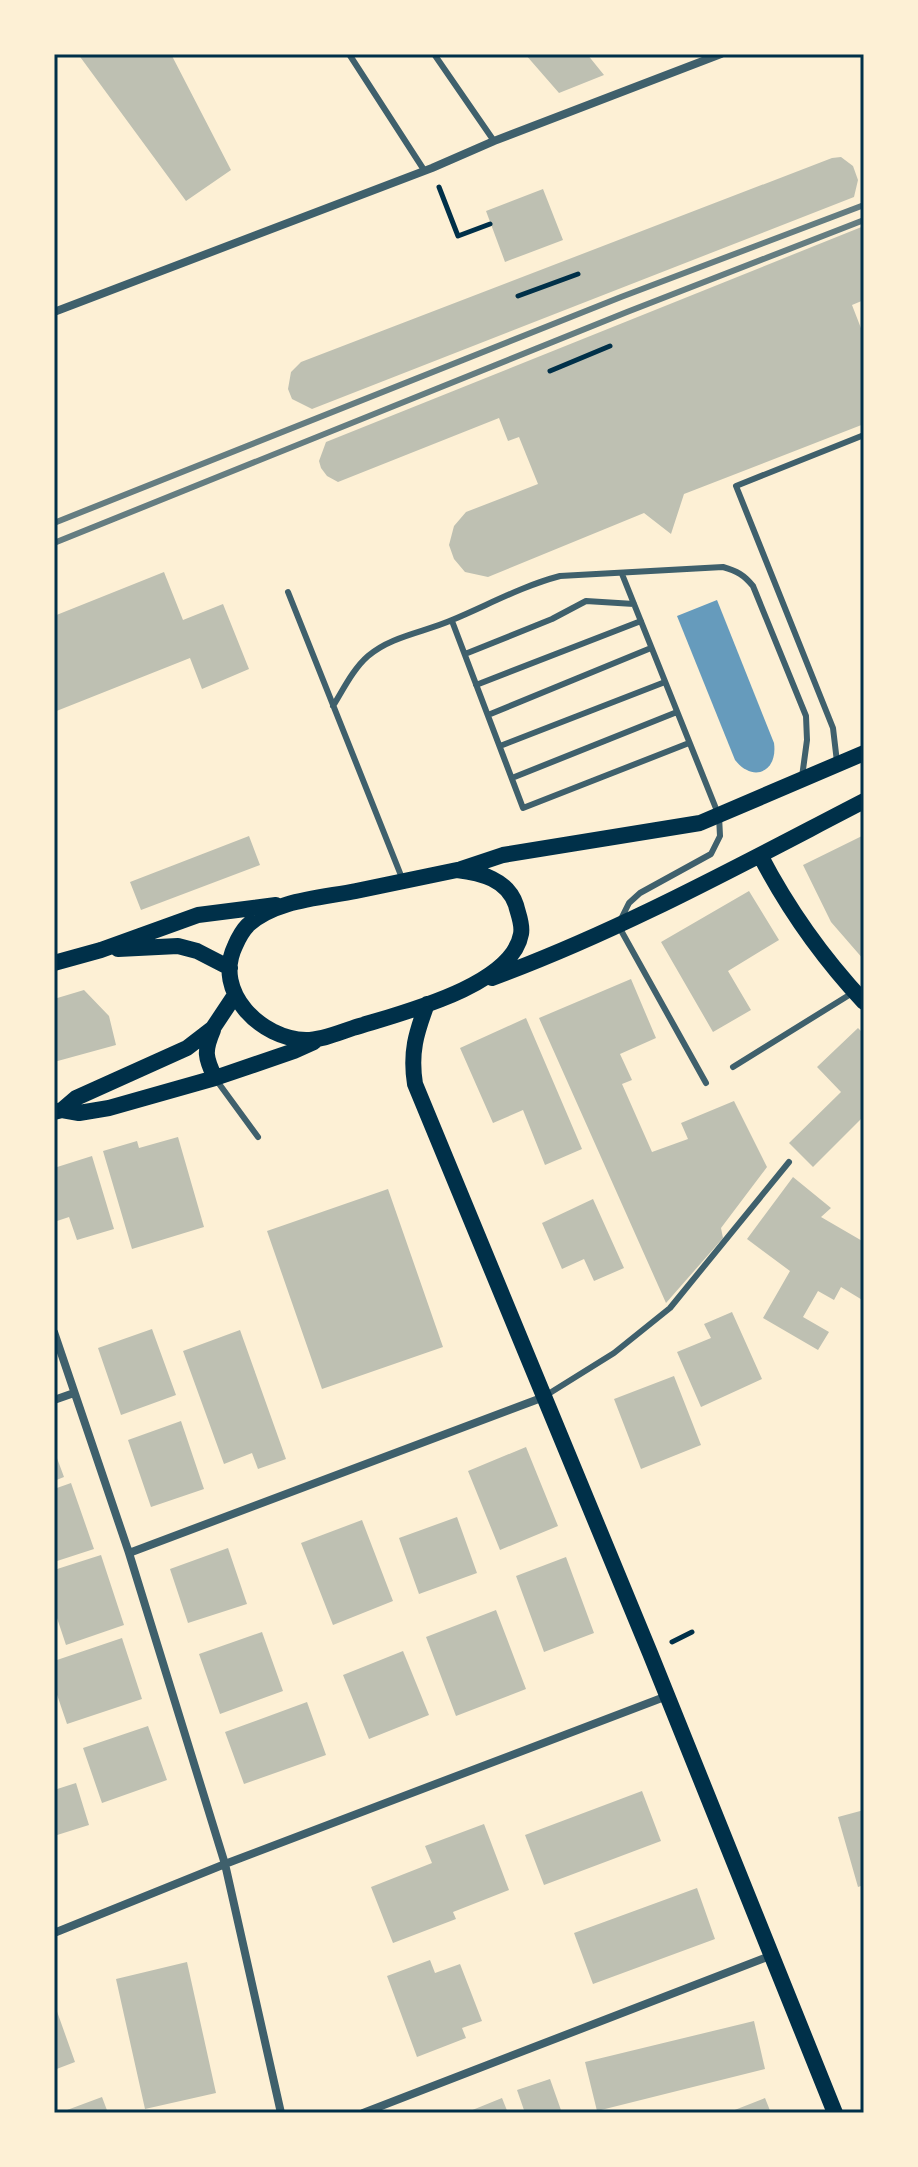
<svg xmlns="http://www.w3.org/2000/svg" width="918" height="2167" font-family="Commissioner,sans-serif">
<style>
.water{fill:#669bbc}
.building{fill:#bec0b2}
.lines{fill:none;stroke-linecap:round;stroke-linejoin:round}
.path{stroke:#003049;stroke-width:5}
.service{stroke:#3f606c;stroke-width:6}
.minor{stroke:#3f606c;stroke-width:8}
.secondary{stroke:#003049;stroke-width:16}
.rail{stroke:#657d81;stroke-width:6}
.neatline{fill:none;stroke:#003049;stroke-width:3}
</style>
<rect width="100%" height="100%" fill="#fdf0d5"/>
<path class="water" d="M717,600L774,743C778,772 753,783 735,760L677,616Z"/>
<path class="building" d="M78,54H171L231,170L186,201Z
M525,54H587L604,75L559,93Z
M841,157L853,166L858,180L854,197L312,409L292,399L288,389L291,372L301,362L832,158Z
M543,189L563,240L505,262L486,211Z
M864,226V300L852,305L864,336V424L684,494L671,534L644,513L488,577L465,572L454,559L449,545L454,526L466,512L538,484L519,437L508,441L499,418L338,482L327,476L321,468L319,461L326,442Z
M164,572L183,620L223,604L249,669L202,689L190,658L54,712V616Z
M864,835V960L831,922L803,865Z
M249,836L260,865L141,910L130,882Z
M749,891L779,940L728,971L751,1010L713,1032L661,942Z
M631,979L656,1038L620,1054L632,1080L622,1084L652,1152L688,1139L681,1123L734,1101L767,1167L721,1228L723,1238L666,1303L539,1018Z
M84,990L109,1016L116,1045L54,1062V999Z
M526,1018L582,1149L545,1165L523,1110L493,1123L460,1048Z
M858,1028L864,1034V1116L813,1167L789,1143L841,1092L817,1067Z
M178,1137L204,1227L132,1249L103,1151L137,1141L139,1148Z
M92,1156L114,1229L77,1240L69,1217L54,1222V1168Z
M793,1177L831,1208L821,1217L864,1242V1301L841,1287L834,1300L818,1291L803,1317L829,1332L818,1350L763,1318L790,1271L747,1239Z
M388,1189L443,1347L322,1389L267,1231Z
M593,1199L624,1268L594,1281L584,1259L562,1269L542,1223Z
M732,1312L762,1379L701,1407L677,1352L711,1338L704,1324Z
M152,1329L176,1395L121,1415L98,1348Z
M240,1330L286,1459L258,1469L252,1453L224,1464L183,1351Z
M674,1376L701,1445L641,1469L614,1399Z
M181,1421L204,1489L151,1507L128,1440Z
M526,1447L558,1526L500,1550L468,1471Z
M54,1450L64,1477L54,1481Z
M71,1483L94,1549L54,1562V1489Z
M457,1517L477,1573L419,1594L399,1538Z
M362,1520L393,1601L333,1625L301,1543Z
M228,1548L247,1604L188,1623L170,1569Z
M101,1555L124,1625L66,1645L54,1609V1570Z
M566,1557L594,1633L544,1652L516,1576Z
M496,1610L526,1689L456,1716L426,1637Z
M262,1632L283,1691L220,1714L199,1654Z
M122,1638L142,1699L67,1724L54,1686V1661Z
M403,1651L429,1715L369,1739L343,1675Z
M307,1702L326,1755L244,1784L225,1732Z
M148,1726L167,1780L102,1803L83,1748Z
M76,1783L89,1825L54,1836V1790Z
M642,1791L661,1841L544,1885L525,1835Z
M864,1810V1885L858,1887L838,1817Z
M484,1824L509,1890L453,1912L456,1919L393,1943L371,1887L432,1863L425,1846Z
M697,1888L715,1939L593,1984L574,1933Z
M430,1960L435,1973L460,1964L482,2021L462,2028L466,2038L417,2057L387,1976Z
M187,1962L216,2093L145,2109L116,1979Z
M54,2003L75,2062L54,2070Z
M754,2021L765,2069L597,2111L585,2062Z
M550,2079L562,2113H525L517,2090Z
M102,2097L108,2113H59Z
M502,2098L508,2113H465Z
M765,2098L771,2113H727Z"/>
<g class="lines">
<path class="path" d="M439,187L458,236L490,224
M518,296L578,274
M550,371L610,346
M672,1642L692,1632"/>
<path class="service" d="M349,54L424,170
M434,54L494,141
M622,574L719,816L720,836L711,854L640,893L629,903L618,925L706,1083
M288,592L402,878
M452,621L523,808L689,743
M465,654L552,619L586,601L634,604
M476,685L641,621
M333,706C343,690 353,669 368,656C391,636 425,632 452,620C488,605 522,586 560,576L723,567C737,571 744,575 753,586L806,716L807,740L802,777
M488,715L651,648
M500,746L665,682
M837,762L833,728L736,486L864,435
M512,778L677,712
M733,1067L854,992
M217,1081L258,1137
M545,1396L614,1353L670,1308L789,1162"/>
<path class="minor" d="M54,312L432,168L494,141L721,54
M54,1332L129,1553L225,1864L281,2113
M54,1400L74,1393
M129,1553L544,1397
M54,1933L225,1864L667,1696
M363,2113L770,1956"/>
<path class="secondary" d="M760,855C788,909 823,958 864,1002
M461,869L503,855L700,823L864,753
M457,870C481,873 507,879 516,905C518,914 523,924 521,934C512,987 397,1014 353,1028C338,1033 322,1040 306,1040C261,1039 213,992 235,946C238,939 242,931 248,925C275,900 321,898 356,891C390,884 423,877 457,870Z
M118,949L178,946L197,951L230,968
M54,963L101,950L198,915L276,905
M492,978C620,931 742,864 864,801
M427,1004C416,1033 410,1053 415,1084L650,1653L835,2113
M213,1030C204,1051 205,1057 215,1078
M62,1110L76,1098L187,1048L213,1028L235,995
M54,1112L62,1110L79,1113L109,1108L215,1078L294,1051L314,1042"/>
<path class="rail" d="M54,523L621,297L864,205
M54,543L627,312L864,220"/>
</g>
<rect width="918" height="2167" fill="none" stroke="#fdf0d5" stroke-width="112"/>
<rect x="56" y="56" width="806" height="2055" class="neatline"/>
</svg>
